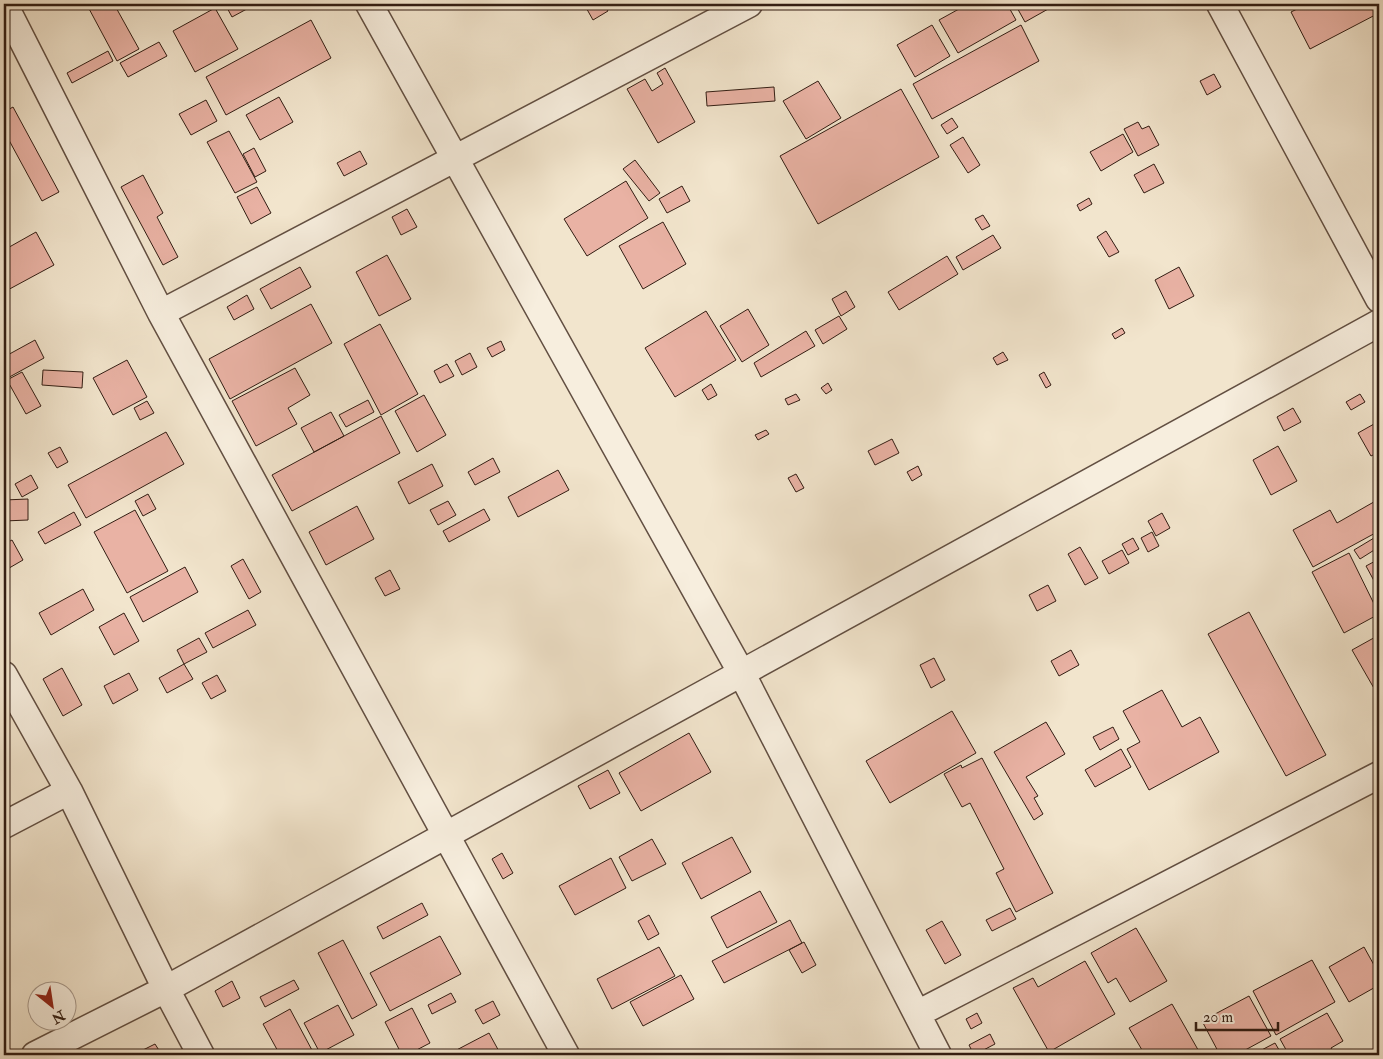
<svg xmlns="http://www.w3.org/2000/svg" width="1383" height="1059" font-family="'IM FELL Double Pica',serif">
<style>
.building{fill:#e9b2a4;stroke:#321d13}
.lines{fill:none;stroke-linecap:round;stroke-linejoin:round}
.minor-casing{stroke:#624f42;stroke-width:29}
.minor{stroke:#f7eede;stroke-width:26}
</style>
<rect width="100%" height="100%" fill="#f2e5cd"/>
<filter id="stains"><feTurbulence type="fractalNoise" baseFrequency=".004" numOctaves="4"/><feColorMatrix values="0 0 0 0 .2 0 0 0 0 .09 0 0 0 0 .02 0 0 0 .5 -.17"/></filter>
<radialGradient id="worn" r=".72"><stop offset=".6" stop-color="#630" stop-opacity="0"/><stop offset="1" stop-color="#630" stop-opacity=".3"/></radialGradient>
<path class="building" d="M90,4H114L139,49L117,61L87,5Z
M225,4H256L232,17Z
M584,4H604L608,11L593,20Z
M968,4H1007L1016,20L958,53L939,20Z
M1015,4H1057L1025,22Z
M1307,4H1379V13L1310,49L1291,12Z
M215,8L238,49L195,72L173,31Z
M311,20L331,58L226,115L206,77Z
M932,25L950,56L915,77L897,45Z
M1021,25L1039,61L932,119L913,84Z
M159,42L167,56L128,77L120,63Z
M108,51L113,61L72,83L67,73Z
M665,68L695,122L658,143L627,89L645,79L652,91L663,84L657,73Z
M1214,74L1221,87L1207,95L1200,81Z
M818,81L841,118L806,139L783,101Z
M774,87L775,101L707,106L706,92Z
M901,89L939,157L818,224L780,156Z
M279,97L293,122L260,140L246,115Z
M206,100L217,121L191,135L179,114Z
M13,107L59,192L42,201L4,131V112Z
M952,118L958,127L947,134L941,125Z
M1138,122L1142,129L1149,126L1159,145L1138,156L1124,129Z
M229,131L257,182L235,193L207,142Z
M1123,134L1133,152L1101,171L1090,152Z
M963,137L980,165L968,173L950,145Z
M254,148L266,171L255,177L243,154Z
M360,151L367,164L344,176L337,163Z
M635,160L660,193L649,201L623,169Z
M1154,164L1164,183L1144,193L1134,175Z
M143,175L163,213L157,217L178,257L163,265L121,187Z
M626,181L648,218L587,256L564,219Z
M682,186L690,201L667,213L659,199Z
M257,187L271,213L251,224L237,197Z
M1089,198L1092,204L1080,211L1077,205Z
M407,209L417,227L401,235L392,217Z
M983,215L990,226L982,230L975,219Z
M663,222L686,264L643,289L619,246Z
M1106,231L1119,252L1109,257L1097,237Z
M36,232L54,265L4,292V250Z
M993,235L1001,248L963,270L956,257Z
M387,255L411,299L379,316L356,272Z
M947,256L958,274L899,310L888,292Z
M300,267L311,287L271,309L260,289Z
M1179,267L1194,296L1169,309L1155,280Z
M846,291L855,307L841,316L832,299Z
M247,295L254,309L234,320L227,307Z
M311,304L332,343L230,399L209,359Z
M748,309L769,345L742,362L720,326Z
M706,311L736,360L675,397L645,348Z
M839,316L847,329L823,344L815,330Z
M380,324L418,394L381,415L344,344Z
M1122,328L1125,333L1115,339L1112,334Z
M806,331L815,346L761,377L754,363Z
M35,340L44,358L4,380V357Z
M501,341L505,350L492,357L487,348Z
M1003,352L1008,360L997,365L993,358Z
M470,353L477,367L462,375L455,361Z
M127,360L147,397L113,415L93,378Z
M447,364L454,376L440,383L434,371Z
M295,368L310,395L288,408L297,424L256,446L232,401Z
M43,370L83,372L82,388L42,385Z
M22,372L41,406L26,414L7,380Z
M1044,372L1051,385L1046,388L1039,375Z
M828,383L832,390L826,394L821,388Z
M711,384L717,395L708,400L702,390Z
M796,394L800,400L788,405L785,399Z
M1360,394L1365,402L1351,410L1346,402Z
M424,395L446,435L417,452L395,411Z
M368,400L374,412L346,427L339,415Z
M147,401L154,413L140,420L134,408Z
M1293,408L1301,422L1284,431L1277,417Z
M331,412L344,436L314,452L301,428Z
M381,416L400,453L292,511L272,475Z
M1374,424L1379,435V452L1371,456L1358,433Z
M766,430L769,434L758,440L755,435Z
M166,432L184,464L86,518L68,485Z
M892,439L899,453L875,465L868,451Z
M1278,446L1297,481L1271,495L1253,460Z
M60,447L68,462L57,468L48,453Z
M493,458L500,472L475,485L468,472Z
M432,464L443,486L409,504L398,482Z
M918,466L922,475L912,481L907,472Z
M558,470L569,490L518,517L508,497Z
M796,474L804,488L796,492L788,478Z
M31,475L38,488L22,497L15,484Z
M148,494L156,509L143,516L135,501Z
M28,499V520L4,521V500Z
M1379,499V531L1313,567L1293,530L1330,510L1337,523Z
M448,501L456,515L438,525L430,510Z
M357,506L374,539L326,565L309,532Z
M484,509L490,520L449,542L443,531Z
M135,510L168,571L127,593L94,532Z
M74,512L81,525L45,544L38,532Z
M1162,513L1170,528L1156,536L1148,521Z
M1152,532L1159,546L1148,552L1141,538Z
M1379,535V547L1360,559L1354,550Z
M1133,538L1139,549L1128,555L1122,544Z
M12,540L23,560L4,571V544Z
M1080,547L1098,578L1085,585L1068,554Z
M1122,550L1129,563L1109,574L1102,561Z
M1349,553L1379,614L1344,633L1312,572Z
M243,559L261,592L249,599L231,566Z
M1379,559V590L1366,566Z
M185,567L198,592L143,622L130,597Z
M390,570L400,589L385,596L375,578Z
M1048,585L1056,601L1037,611L1029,595Z
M83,589L94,610L51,635L39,613Z
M248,610L256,625L213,648L205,633Z
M1249,612L1326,755L1286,776L1208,634Z
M124,613L139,641L114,655L99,627Z
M1379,635V697L1352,650Z
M199,638L207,652L184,664L177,650Z
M1071,650L1079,665L1059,676L1051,661Z
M934,658L945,680L931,688L920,665Z
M184,664L193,679L167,693L159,678Z
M62,668L82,705L63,716L43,679Z
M129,673L138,690L113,704L104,686Z
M217,675L226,691L211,699L202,683Z
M1162,690L1182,727L1200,717L1219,752L1149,790L1127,749L1140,742L1123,711Z
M952,711L976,753L890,803L866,761Z
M1046,722L1065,754L1026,777L1038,796L1034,798L1043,814L1034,820L994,752Z
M1113,727L1119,739L1100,750L1093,737Z
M689,733L711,772L641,811L619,773Z
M1121,749L1131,767L1095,787L1085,770Z
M982,758L1053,893L1016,912L996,873L1004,869L970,803L962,807L944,774L961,765L962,768Z
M608,770L620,793L590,809L578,786Z
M732,837L751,872L701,899L682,863Z
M652,839L666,864L632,881L619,857Z
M502,853L513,873L503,879L492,859Z
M611,858L626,888L575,915L559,886Z
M760,891L777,922L727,948L711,917Z
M422,903L428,915L383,939L377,927Z
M1010,908L1016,919L992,931L986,920Z
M649,915L659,934L648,940L638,921Z
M790,920L802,943L724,983L712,961Z
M942,921L961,955L945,964L926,930Z
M1136,928L1167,981L1130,1002L1116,978L1108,983L1091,953Z
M440,936L461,974L390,1011L370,973Z
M343,940L377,1005L352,1019L318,953Z
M804,942L816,965L802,973L789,950Z
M659,947L675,976L612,1009L597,979Z
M1364,947L1379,974V985L1349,1002L1329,967Z
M1312,960L1335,1002L1276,1035L1253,991Z
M1085,961L1115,1014L1049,1052L1013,988L1033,978L1038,987Z
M681,975L694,999L643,1026L630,1002Z
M294,980L299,989L265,1007L260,997Z
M232,981L240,998L223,1007L215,991Z
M451,993L456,1002L432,1014L428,1005Z
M1249,996L1271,1036L1236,1055H1220L1202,1021Z
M493,1001L500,1015L483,1024L475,1010Z
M1172,1004L1201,1055H1145L1129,1028Z
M338,1005L354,1035L320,1053L304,1023Z
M412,1008L430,1043L407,1055H402L385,1022Z
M290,1009L313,1052L306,1055H280L263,1024Z
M977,1013L982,1023L971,1029L966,1019Z
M1327,1013L1343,1041L1331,1048L1335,1055H1289L1280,1039Z
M489,1033L501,1055H447Z
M990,1034L995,1044L974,1055L969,1045Z
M1275,1043L1282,1055H1252Z
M155,1044L162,1055H133Z"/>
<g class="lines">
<defs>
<path id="minor" d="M4,4L161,313L566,1055
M369,4L742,674L938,1055
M1220,4L1379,299
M161,313L749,4
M4,675L69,791L166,989L201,1055
M4,825L69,791
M917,1014L1379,775
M35,1055L166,989L1379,323"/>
</defs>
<use href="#minor" class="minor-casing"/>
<use href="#minor" class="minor"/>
</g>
<rect width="1383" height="1059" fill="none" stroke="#f2e5cd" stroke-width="20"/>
<rect x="5" y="5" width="1373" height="1049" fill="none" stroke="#321d13" stroke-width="2.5"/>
<rect x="10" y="10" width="1363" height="1039" fill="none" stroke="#321d13"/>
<g transform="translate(52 1006) rotate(150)"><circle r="24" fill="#f7eede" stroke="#a89a8d"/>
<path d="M0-4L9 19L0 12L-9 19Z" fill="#8f2418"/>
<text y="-8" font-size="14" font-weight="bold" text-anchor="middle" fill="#321d13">N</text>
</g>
<path d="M1196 1022v8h82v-8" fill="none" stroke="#321d13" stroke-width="2.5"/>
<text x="1203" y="1022" font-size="15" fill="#321d13" stroke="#f7eede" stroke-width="4" paint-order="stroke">20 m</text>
<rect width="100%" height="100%" filter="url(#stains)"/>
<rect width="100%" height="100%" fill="url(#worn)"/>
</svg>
